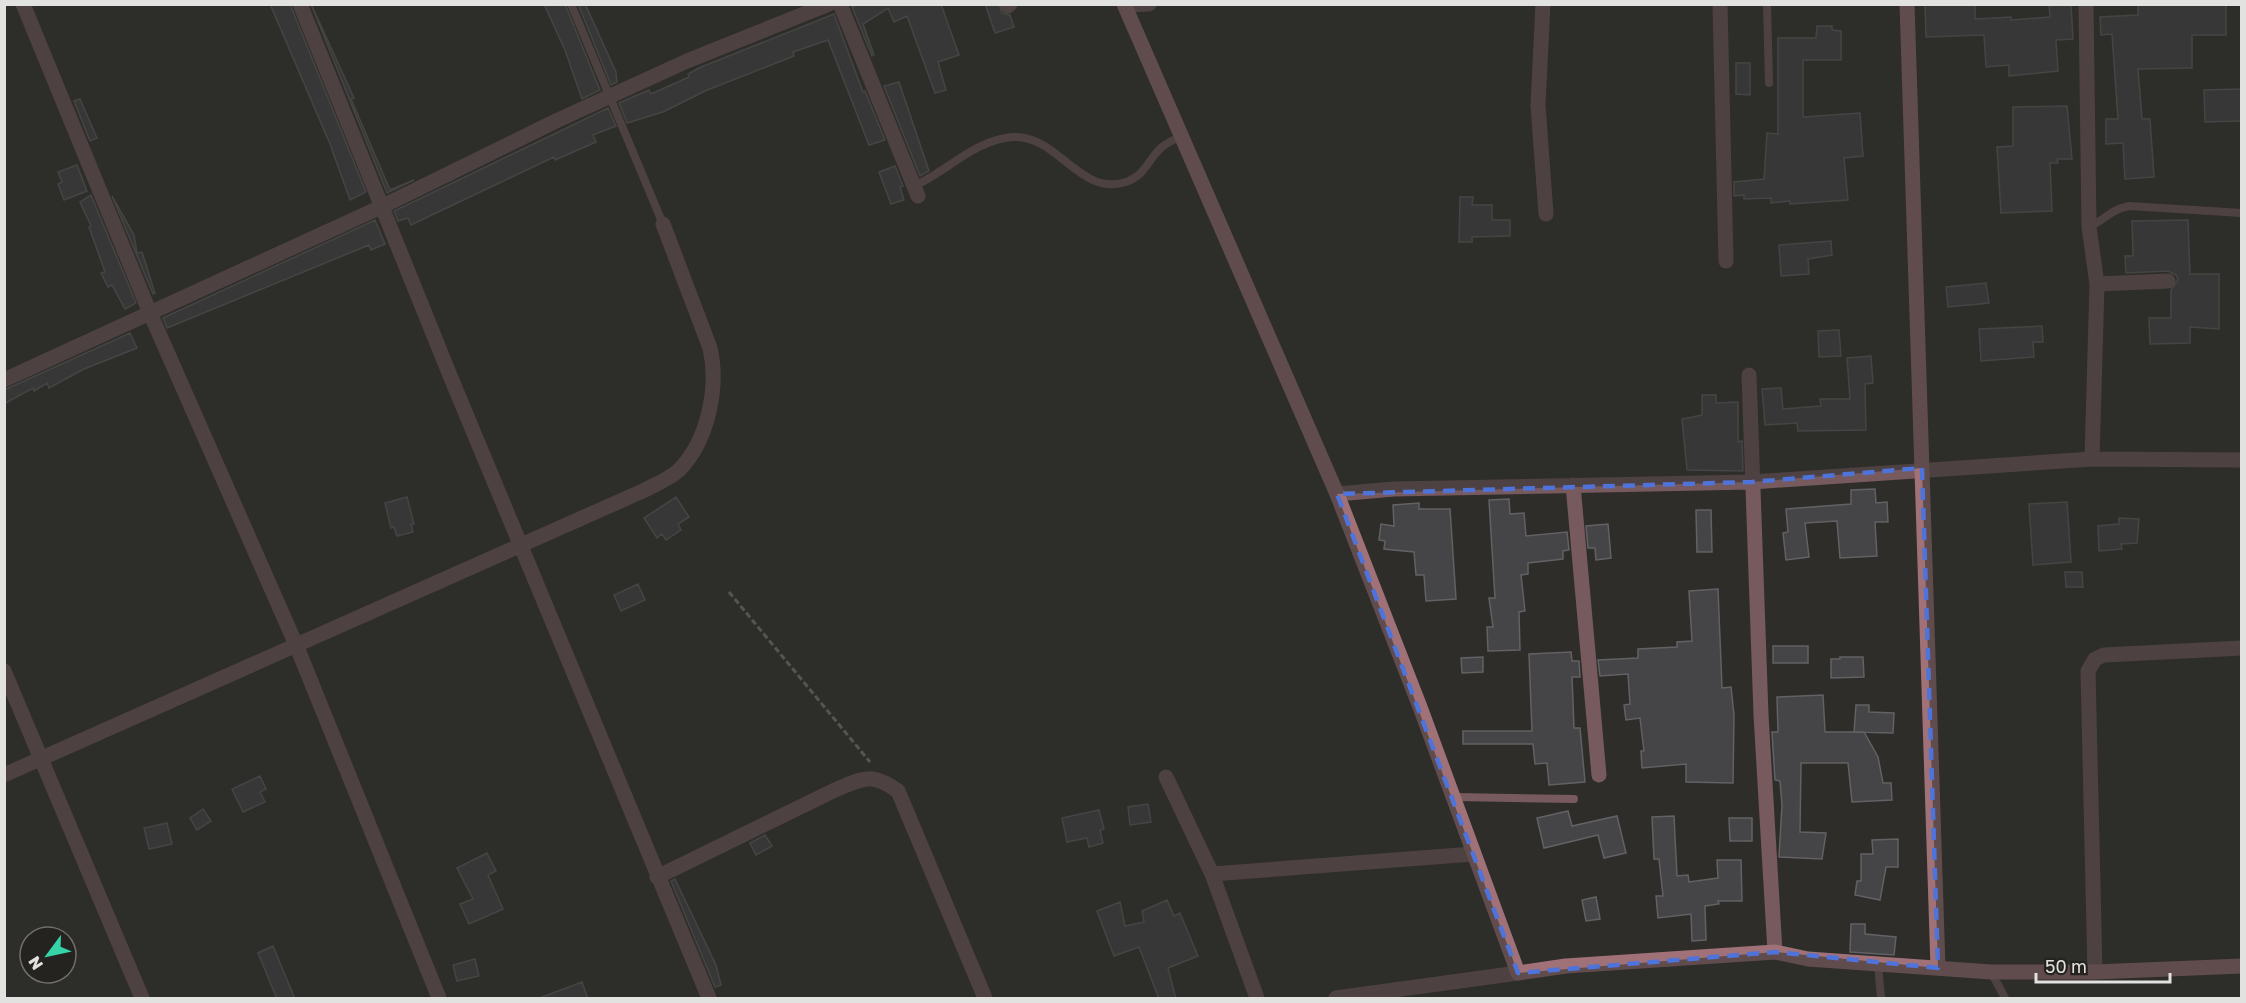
<svg xmlns="http://www.w3.org/2000/svg" width="2246" height="1003" font-family="'Golos Text',sans-serif">
<style>
.building{fill:#454447;stroke:#626164;stroke-width:1.5}
.lines{fill:none;stroke-linecap:round;stroke-linejoin:round}
.path{stroke:#848481;stroke-width:3;stroke-dasharray:6 3;stroke-linecap:butt}
.lane{stroke:#775a5d;stroke-width:8}
.street{stroke:#775a5d;stroke-width:15}
.secondary{stroke:#a07278;stroke-width:15}
.marked{fill:none;stroke:#4e73da;stroke-width:4.5;stroke-dasharray:12 8;stroke-linejoin:round}
</style>
<rect width="100%" height="100%" fill="#2e2d2a"/>
<path class="building" d="M270,4H290L366,192L350,200L330,144Z
M311,4L354,98L351,99L390,190L414,180L387,193Z
M544,4H565L600,90L582,99L565,50Z
M578,4H585L616,72L617,82L611,85Z
M860,4H941L959,55L938,62L946,90L935,93L907,16L894,22L888,8L863,24L874,55L872,56L852,7Z
M985,4H999L1002,13L1010,15L1014,27L995,33Z
M1925,4H1975V19L2011,17V20L2050,17L2049,4H2071L2073,39L2056,40L2058,71L2009,76V65L1986,67L1984,35L1926,37Z
M2138,4H2226V35H2192V68L2138,69L2142,119H2150L2154,177L2125,179L2123,143L2106,144V119H2118L2112,34L2101,35L2100,17L2138,15Z
M834,14L863,92L865,91L885,140L869,145L828,40L793,52L794,56L705,91L663,112L627,123L619,103L649,90L651,94L689,77L688,74L701,67Z
M1817,26H1832V30L1841,31V60H1803V117L1860,113L1863,156L1844,158L1848,200L1790,204V201L1771,203V198L1744,199V195L1734,196V182L1764,179L1767,133L1778,134V38H1816Z
M1736,63H1750V95L1736,94Z
M899,82L929,171L920,176L884,86Z
M2241,89V121L2205,122L2204,90Z
M80,99L97,138L90,141L74,101Z
M2067,106L2072,159H2057L2058,163H2050L2052,211L2001,213L1997,147L2013,146V107Z
M608,108L616,126L593,135L596,142L555,160L554,157L411,225L408,218L398,221L394,211Z
M77,165L87,191L64,200L58,184L62,182L58,172Z
M895,166L903,186L900,187L904,200L891,204L879,172Z
M91,195L136,303L125,309L112,285L108,287L101,273L105,272L89,227L91,226L80,202Z
M112,196L134,235L137,253L142,252L155,293L153,294Z
M1460,197H1473L1472,205H1492V220H1510V236L1472,237V242H1459Z
M375,220L385,244L371,250L369,245L167,328L163,318Z
M2188,220L2190,274H2219V329L2190,327V343L2150,344L2149,318H2171V290L2178,280L2176,275L2168,271L2126,273L2125,256H2133L2132,221Z
M1831,241L1832,255L1808,259L1809,274L1781,276L1779,245Z
M1986,283L1989,303L1948,307L1946,287Z
M2042,326L2043,342H2033L2034,357L1981,361L1979,329Z
M1839,330L1841,356L1819,357L1818,331Z
M130,333L137,348L84,369L49,388L47,383L34,391L33,388L4,404V390Z
M1871,356L1873,383L1865,384L1866,430L1798,431L1797,423L1765,425L1762,389L1781,388L1783,409L1821,406L1820,399H1850L1847,358Z
M1702,395H1716V403L1738,402V442L1742,441L1743,471L1687,470L1682,419L1702,415Z
M1875,489L1876,503L1887,502L1888,522H1875L1877,556L1840,558L1837,521L1805,523L1809,557L1786,560L1783,533L1788,532L1786,509L1851,504V490Z
M407,497L414,524H411L413,532L397,536L394,527L391,528L385,503Z
M676,497L689,517L678,524L681,530L666,540L662,534L657,538L644,518Z
M1509,499L1510,514L1524,513L1526,536L1567,532L1569,550L1563,551V559L1528,563V574L1521,575L1525,611L1519,612L1520,650L1488,651L1487,627H1493L1489,598H1495L1489,500Z
M2067,502L2071,562L2033,565L2029,504Z
M1419,503V509H1450L1456,599L1426,601L1424,575H1416L1414,552L1384,549L1385,541L1379,540L1381,524L1394,526L1393,505Z
M1696,510H1711L1712,552H1697Z
M2119,518L2139,519L2137,543L2121,544L2122,549L2099,551L2098,526L2119,524Z
M1608,524L1611,558L1596,560L1595,548H1588L1586,526Z
M2065,572H2082L2083,587H2066Z
M638,584L645,600L621,611L614,595Z
M1718,589L1722,688L1731,687L1734,715L1733,783L1686,782V764L1642,768L1641,751H1644L1640,718L1626,720L1624,705L1630,704L1628,674L1600,676L1598,660L1638,658V649L1677,647V642L1692,641L1689,591Z
M1773,646H1808V663H1773Z
M1571,652L1572,661H1579L1580,677H1572L1574,728H1580L1585,782L1549,785L1547,763L1535,764L1533,744H1463V731H1532L1529,654Z
M1483,657V672L1462,673L1461,658Z
M1840,657H1863L1864,677L1831,678V659H1840Z
M1823,695L1825,732H1864L1878,757L1883,783H1891L1892,800L1852,802L1848,763H1801L1800,832L1826,833L1822,859L1779,857L1782,805L1780,781L1775,780L1772,732H1778L1777,697Z
M1856,705H1869V712L1894,713L1893,733L1854,732Z
M260,776L266,789L260,792L265,802L243,812L232,789Z
M1148,804L1151,822L1130,825L1128,807Z
M203,809L211,821L197,830L190,818Z
M1099,810L1104,829L1100,830L1103,843L1089,847L1087,838L1067,842L1062,818Z
M1568,811L1572,826L1617,816L1626,853L1604,858L1598,835L1544,848L1537,818Z
M1674,816L1677,876L1688,875L1689,882L1718,878L1717,860H1741L1742,901H1718L1719,904L1705,906L1706,940L1692,941L1691,914L1658,918L1656,896H1663L1659,859H1654L1652,817Z
M1729,818H1752V841H1730Z
M167,823L172,844L149,849L144,828Z
M765,835L772,846L756,855L750,843Z
M1898,839V867H1886L1880,900L1855,895L1857,881H1861V854H1873L1872,840Z
M487,853L496,871L488,875L503,909L469,924L460,904L473,899L457,868Z
M675,879L716,965L721,985L715,987L671,881Z
M1596,897L1600,919L1586,921L1582,900Z
M1167,900L1174,916L1180,913L1198,956L1168,968L1176,999H1159L1139,947L1114,956L1097,911L1120,902L1125,926L1144,922L1142,911Z
M1851,924H1865V934L1896,937L1894,955L1850,952Z
M273,946L295,999H277L258,953Z
M475,959L479,976L457,981L453,965Z
M582,982L588,999H542V997Z"/>
<g class="lines">
<path class="path" d="M729,592L870,762"/>
<path class="lane" d="M571,4L663,224
M1767,4L1769,83
M914,186C946,172 975,140 1012,137C1058,134 1079,197 1126,182C1145,176 1148,159 1162,147C1167,143 1175,139 1181,136
M2089,227C2106,219 2110,210 2129,206L2242,213
M1454,797L1574,799
M1878,964L1881,998
M1991,972L2005,998"/>
<path class="street" d="M23,4L150,313L297,647L439,998
M300,4L451,378L709,998
M840,4L918,196
M1543,4L1538,105L1546,214
M1720,4L1726,261
M2086,4L2089,227L2097,284L2092,459
M1125,5L1149,4
M1008,6L1010,4
M2097,284L2168,281
M1749,375L1761,715L1775,952
M4,380L381,207L556,121L687,61L829,4
M1573,485L1599,775
M1337,494L1394,489L1752,482L2092,459L2242,460
M4,671L142,998
M4,775L645,490C656,484 669,479 678,471C708,442 719,387 710,348L663,224
M1166,777L1212,874L1257,998
M1212,874L1473,854
M657,877L835,790C864,778 871,772 898,791L985,998
M2095,972L2088,671L2095,659L2104,655L2242,648
M1336,998L1518,973"/>
<path class="secondary" d="M1124,4L1337,494L1420,707L1518,973L1566,966L1775,952L1808,959L1991,972H2095L2242,966
M1907,4L1938,968"/>
</g>
<path d="M0 0H2246V1003H0ZM1922,468L1938,968L1775,952L1518,973L1337,494L1752,482Z" fill="#2e2d2a" fill-opacity=".55" fill-rule="evenodd"/>
<path class="marked" d="M1922,468L1938,968L1775,952L1518,973L1337,494L1752,482Z"/>
<rect width="2246" height="1003" fill="none" stroke="#e2e2e0" stroke-width="12"/>
<g transform="translate(48 955) rotate(237)"><circle r="28" fill="#242320" stroke="#706f6d" stroke-width="1.5"/>
<path d="M0-4.5L10 22L0 15L-10 22Z" fill="#34d4a8"/>
<text y="-9" font-size="16" font-weight="bold" text-anchor="middle" fill="#e2e2e0">N</text>
</g>
<path d="M2036 973v9h134v-9" fill="none" stroke="#e2e2e0" stroke-width="3"/>
<text x="2045" y="973" font-size="18" fill="#e2e2e0" stroke="#242320" stroke-width="4.5" paint-order="stroke">50 m</text>
</svg>
